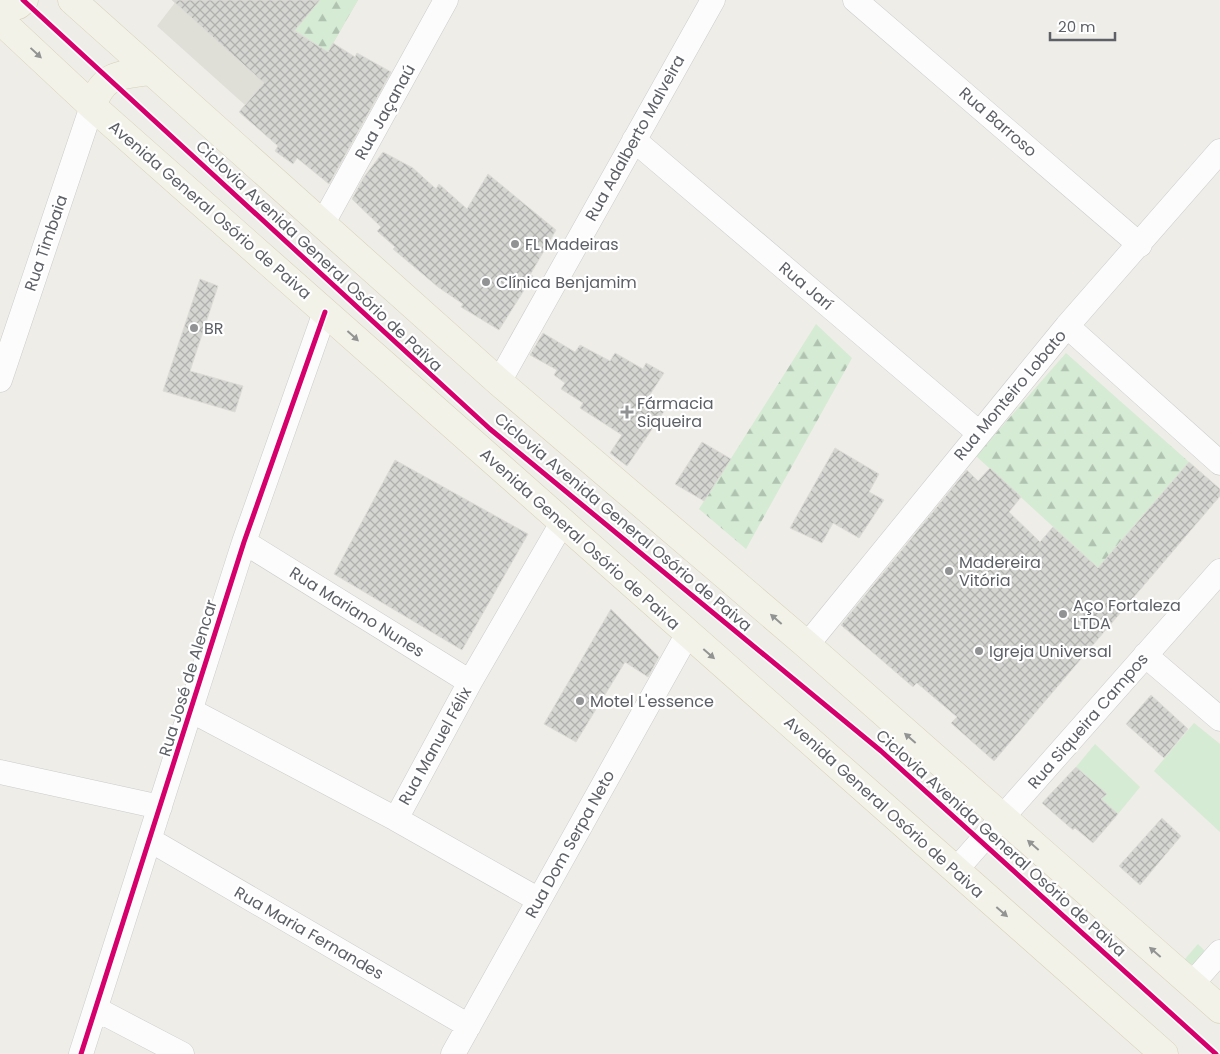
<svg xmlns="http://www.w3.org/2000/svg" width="1220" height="1054" font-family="Poppins,sans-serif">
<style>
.education{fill:#dfded7}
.grass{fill:#d5ebd4}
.forest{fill:url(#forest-firs)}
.building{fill:url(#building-cross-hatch);stroke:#dddcd7}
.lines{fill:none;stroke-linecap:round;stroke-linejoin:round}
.minor-casing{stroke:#cbcbca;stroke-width:25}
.major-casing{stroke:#d6d0b5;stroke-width:29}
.minor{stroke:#fcfcfc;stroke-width:24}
.major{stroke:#f3f2e9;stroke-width:28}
.cycleway-casing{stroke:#fff;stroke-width:8}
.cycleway{stroke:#d6006c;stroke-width:5}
.oneway{fill:#929494}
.poi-dot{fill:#909294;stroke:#fff;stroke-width:2}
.labels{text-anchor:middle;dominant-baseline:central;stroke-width:4.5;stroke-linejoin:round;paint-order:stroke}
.street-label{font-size:16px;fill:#5d6167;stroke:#fff}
.poi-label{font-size:16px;fill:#5d6167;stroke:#fff;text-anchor:start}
</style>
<defs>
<pattern id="forest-firs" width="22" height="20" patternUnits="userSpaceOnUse" patternTransform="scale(1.25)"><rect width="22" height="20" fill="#d5ebd4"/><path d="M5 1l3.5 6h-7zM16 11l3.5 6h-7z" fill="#b0c2b0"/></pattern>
<pattern id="building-cross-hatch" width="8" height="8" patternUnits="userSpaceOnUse" patternTransform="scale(1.25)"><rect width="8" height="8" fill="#d5d5d2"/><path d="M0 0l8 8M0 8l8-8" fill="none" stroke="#b0b0ae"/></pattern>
</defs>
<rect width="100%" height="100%" fill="#eeede8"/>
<path class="education" d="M177,0H358L328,52L303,37L245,105L157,26Z"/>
<path class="grass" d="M1194,723L1220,744V832L1154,771Z
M1095,744L1140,787L1118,814L1101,799L1106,793L1076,767Z
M1198,944L1206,952L1196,964L1180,965Z"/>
<path class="forest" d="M320,0H358L328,52L295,30Z
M816,324L852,358L746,549L699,509Z
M1066,353L1189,462L1098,568L976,456Z"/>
<path class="building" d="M172,0H320L294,31L328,52L333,43L355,57L357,53L391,72L329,184L297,158L293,164L275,151L278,146L239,112L264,83Z
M383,152L413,168L436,189L439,184L467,209L488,174L556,230L530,275L533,276L499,330L461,307L463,304L438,287L393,249L395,247L377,231L381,227L352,199L364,177Z
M200,279L218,286L190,371L243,386L235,412L163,391Z
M543,333L575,352L580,345L610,361L615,353L643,369L646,363L664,373L647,399L665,410L627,466L610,453L622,435L580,408L583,403L561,389L565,383L554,375L557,370L530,355Z
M702,442L731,459L704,501L675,484Z
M835,448L879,474L869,492L884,500L859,538L833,523L822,543L790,528Z
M395,460L528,534L462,650L334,574Z
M1189,462L1220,489V496L994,761L951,723L957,717L917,683L913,687L841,625L967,470L978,481L990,468L1021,497L1009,512L1040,542L1053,527L1098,568Z
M611,609L659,657L648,677L625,662L576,742L544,724Z
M1151,695L1188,729L1164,758L1126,724Z
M1076,767L1107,794L1101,799L1118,814L1093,843L1075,828L1073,830L1042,803Z
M1162,818L1181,836L1140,885L1119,866Z"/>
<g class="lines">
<defs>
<path id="minor" d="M855,0L1140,245
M634,140L979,433
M323,223L446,0
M1067,326L1220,463
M0,380L92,106
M499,382L713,0
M244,542L470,682
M807,645L1067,326L1220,151
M1145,655L1220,719
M190,710L396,819L470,682L562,523
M0,772L160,807
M396,819L539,900
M150,840L469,1026
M955,871L1220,571
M1191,985L1220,952
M96,1009L182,1054
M81,1054L244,542L325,312
M453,1054L687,635"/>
<path id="major" d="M72,0L499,382L807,645L1220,1009
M0,9L18,5L24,0
M0,20L92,106L1164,1054
M92,106C104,73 118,76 150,71"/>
</defs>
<use href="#minor" class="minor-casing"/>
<use href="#major" class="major-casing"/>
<use href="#minor" class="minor"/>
<use href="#major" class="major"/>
<defs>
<path id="cycleway" d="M23,0L490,429L881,751L1216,1054
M81,1054L244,542L325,312"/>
</defs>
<use href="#cycleway" class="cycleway-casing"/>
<use href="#cycleway" class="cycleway"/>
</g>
<defs><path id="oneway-solid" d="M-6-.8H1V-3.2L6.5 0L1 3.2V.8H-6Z" transform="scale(1.25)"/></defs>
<g class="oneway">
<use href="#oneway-solid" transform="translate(36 53) rotate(43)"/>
<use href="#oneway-solid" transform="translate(353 336) rotate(42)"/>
<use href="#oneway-solid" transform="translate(776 619) rotate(-139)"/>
<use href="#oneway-solid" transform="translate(709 654) rotate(41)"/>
<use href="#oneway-solid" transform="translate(910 738) rotate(-139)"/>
<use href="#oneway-solid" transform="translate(1033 845) rotate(-139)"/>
<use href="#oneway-solid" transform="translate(1002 912) rotate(41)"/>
<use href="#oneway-solid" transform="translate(1155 952) rotate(-139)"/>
</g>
<g class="poi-dot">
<circle cx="515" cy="244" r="5"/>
<circle cx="486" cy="282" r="5"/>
<circle cx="194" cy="328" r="5"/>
<path d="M624.5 404.5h5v5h5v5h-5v5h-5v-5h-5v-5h5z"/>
<circle cx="949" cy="571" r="5"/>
<circle cx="1063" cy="614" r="5"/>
<circle cx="979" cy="651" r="5"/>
<circle cx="580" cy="701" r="5"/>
</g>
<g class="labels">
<g class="street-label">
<text transform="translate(385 112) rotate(-61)">Rua Jaçanaú</text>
<text transform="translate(998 122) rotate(41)">Rua Barroso</text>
<text transform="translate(635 138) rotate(-61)">Rua Adalberto Malveira</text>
<text transform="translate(210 210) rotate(41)">Avenida General Osório de Paiva</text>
<text transform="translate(46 243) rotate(-71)">Rua Timbaia</text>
<text transform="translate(319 256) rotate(43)">Ciclovia Avenida General Osório de Paiva</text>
<text transform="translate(806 286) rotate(40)">Rua Jarí</text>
<text transform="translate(1010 395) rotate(-50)">Rua Monteiro Lobato</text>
<text transform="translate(623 522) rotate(40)">Ciclovia Avenida General Osório de Paiva</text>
<text transform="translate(580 539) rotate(42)">Avenida General Osório de Paiva</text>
<text transform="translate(357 612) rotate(32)">Rua Mariano Nunes</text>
<text transform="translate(188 678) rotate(-73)">Rua José de Alencar</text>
<text transform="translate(1088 721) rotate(-49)">Rua Siqueira Campos</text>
<text transform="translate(435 746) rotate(-61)">Rua Manuel Félix</text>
<text transform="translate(884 807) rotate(42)">Avenida General Osório de Paiva</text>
<text transform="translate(1001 843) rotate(42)">Ciclovia Avenida General Osório de Paiva</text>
<text transform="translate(570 844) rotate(-61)">Rua Dom Serpa Neto</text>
<text transform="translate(309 933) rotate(30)">Rua Maria Fernandes</text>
</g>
<g class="poi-label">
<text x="525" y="244">FL Madeiras</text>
<text x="496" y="282">Clínica Benjamim</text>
<text x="204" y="328">BR</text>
<text x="637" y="403">Fármacia<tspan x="637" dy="18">Siqueira</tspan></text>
<text x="959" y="562">Madereira<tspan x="959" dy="18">Vitória</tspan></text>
<text x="1073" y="605">Aço Fortaleza<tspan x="1073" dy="18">LTDA</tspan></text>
<text x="989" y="651">Igreja Universal</text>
<text x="590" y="701">Motel L'essence</text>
</g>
</g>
<path d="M1050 32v8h65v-8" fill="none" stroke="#5d6167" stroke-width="2.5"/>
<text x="1058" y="32" font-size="15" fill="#5d6167" stroke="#ffffff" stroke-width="4" paint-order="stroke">20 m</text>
</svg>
